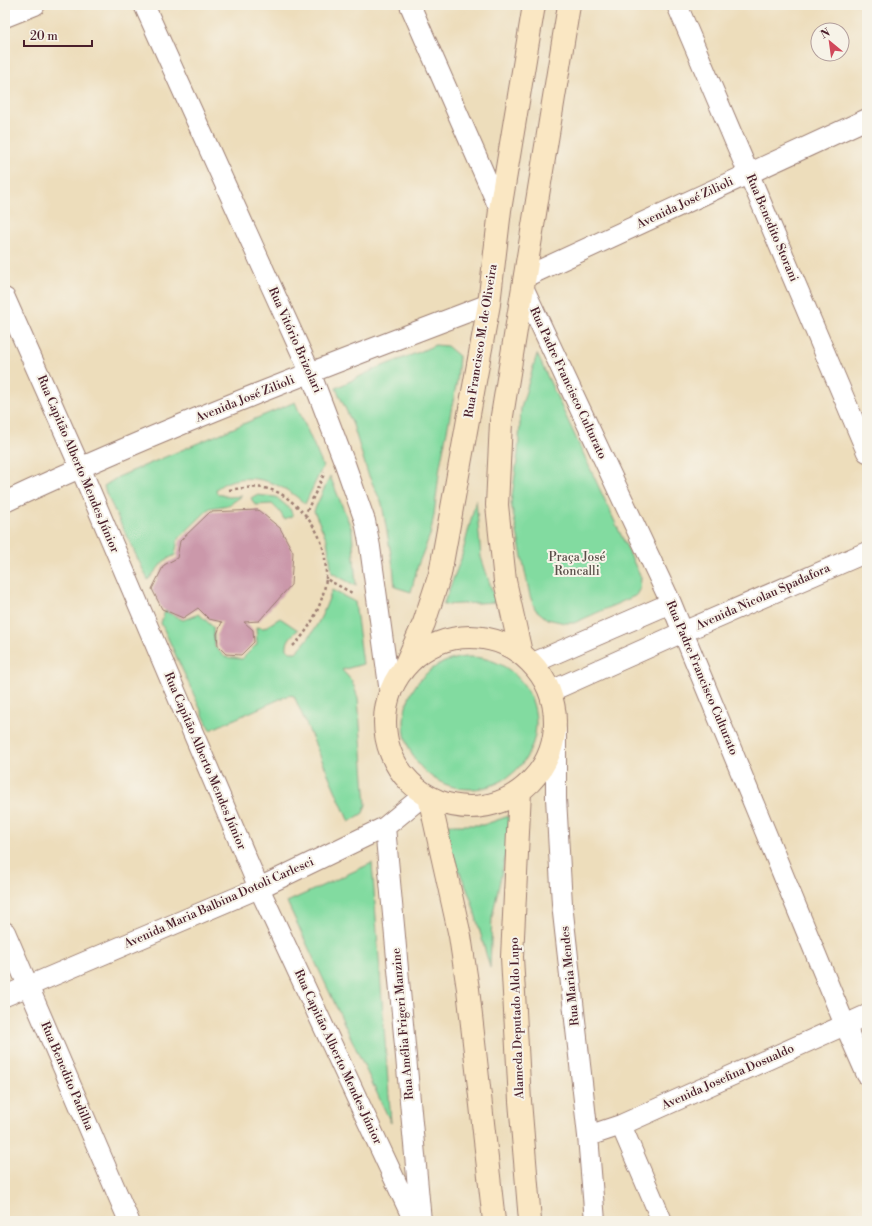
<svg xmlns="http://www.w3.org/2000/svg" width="872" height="1226" font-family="'Libre Bodoni',serif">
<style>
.green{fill:#82dba0;stroke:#667d66}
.building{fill:#cb98aa}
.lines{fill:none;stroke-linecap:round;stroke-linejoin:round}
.street-casing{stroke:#9c7e73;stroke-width:22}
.secondary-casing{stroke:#9c7e73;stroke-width:24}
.path{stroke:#9c7e73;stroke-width:2.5;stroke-dasharray:3 3;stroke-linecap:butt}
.street{stroke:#fff;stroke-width:20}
.secondary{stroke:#fae7c3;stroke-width:22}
.labels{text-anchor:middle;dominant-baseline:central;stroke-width:4;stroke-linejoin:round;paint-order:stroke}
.street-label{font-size:12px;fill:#4a1f2b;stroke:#f7f3e8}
.park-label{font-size:12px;fill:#584e48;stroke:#f7f3e8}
</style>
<rect width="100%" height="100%" fill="#f7f3e8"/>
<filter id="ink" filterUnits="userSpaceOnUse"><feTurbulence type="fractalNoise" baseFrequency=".025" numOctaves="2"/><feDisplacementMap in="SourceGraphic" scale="8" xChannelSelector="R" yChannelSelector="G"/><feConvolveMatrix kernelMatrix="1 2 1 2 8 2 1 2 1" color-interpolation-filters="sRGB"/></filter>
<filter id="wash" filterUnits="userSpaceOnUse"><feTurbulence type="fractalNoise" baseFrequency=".012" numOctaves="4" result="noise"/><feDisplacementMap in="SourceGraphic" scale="16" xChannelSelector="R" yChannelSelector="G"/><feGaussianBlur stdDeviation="0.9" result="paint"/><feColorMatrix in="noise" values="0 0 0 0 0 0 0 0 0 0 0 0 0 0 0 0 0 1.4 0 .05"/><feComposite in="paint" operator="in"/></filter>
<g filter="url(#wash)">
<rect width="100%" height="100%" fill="#edddbb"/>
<path class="green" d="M435,345L447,346L459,356L457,381L440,466L434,515L430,535L418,565L411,592L395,587L393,566L382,504L368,474L353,425L336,388C348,382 361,376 373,370C393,361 415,355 435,345Z
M537,354L641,578L640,590L637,595L574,623H565L547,619L535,609L530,596L511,503L518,454L521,408Z
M295,402L323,466L305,504C282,482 245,468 217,488L216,491L218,494L229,497L242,496L229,505L210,508L178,539L175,555L164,561L148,580L106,493L104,486L118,477Z
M330,476L352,530L356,586L332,573L327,540L314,511Z
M256,495L276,497L290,509L293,516L284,519L280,512L272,504L255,505L251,498Z
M476,500L481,557L496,602L443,605L461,559Z
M332,590L355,602L363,664L342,670L352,681L358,698L366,805L363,813L349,822L294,696L289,695L210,730L161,623L165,611L183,620L199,614L213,627L215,647L225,657L242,659L257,644L256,627L264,628L280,618L298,630C292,635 286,640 287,649L290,652H296C314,635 324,613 332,590Z
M404 723a66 66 0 1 1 132 0a66 66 0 1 1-132 0Z
M509,816L514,817L492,917L490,968L471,899L439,823L454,825H483Z
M372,863L391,1123L287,902Z"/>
<g id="blocks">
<path class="building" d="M258,510L280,528L293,552L291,585L259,621L244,622L253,630L254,642L241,655L226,654L218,646L217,634L222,622L209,619L198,608L183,618L162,609L152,589L164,565L177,558L180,541L210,512Z"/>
</g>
</g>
<g filter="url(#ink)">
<use href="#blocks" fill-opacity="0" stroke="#9c7e73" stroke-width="1"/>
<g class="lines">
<defs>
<path id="street" d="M144,5L310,372L345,464L365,521L370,547L390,693
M410,5L500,210
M677,5L867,452
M5,17L35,5
M525,277L867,119
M523,287L671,603L845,1025L867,1075
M5,298L80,467L259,888L414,1221
M5,502C163,428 326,366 489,304
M533,663L671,603
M551,691L683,632L867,552
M556,729V798L562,904L588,1136L595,1221
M385,827L421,1221
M5,932L129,1221
M5,996L259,888L385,827L424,795
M621,1125L662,1221
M588,1136L621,1125L867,1015"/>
<path id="secondary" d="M385 722a85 85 0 1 1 170 0a85 85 0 1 1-170 0Z
M521,653L505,581L497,505L501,422L569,5
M403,670L424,623L440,574L489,304L500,210L534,5
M520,791L512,957L520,1101L530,1221
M430,801L460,936L468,989L494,1221"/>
</defs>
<use href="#street" class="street-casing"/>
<use href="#secondary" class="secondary-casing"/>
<path class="path" d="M229,490C265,484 280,487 305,515L325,472
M305,515C323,537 326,552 326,579
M293,646C311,629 323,603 326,579L354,594"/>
<use href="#street" class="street"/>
<use href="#secondary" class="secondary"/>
</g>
</g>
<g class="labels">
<g class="street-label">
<text transform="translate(685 203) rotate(-25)">Avenida José Zilioli</text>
<text transform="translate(772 228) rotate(67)">Rua Benedito Storani</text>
<text transform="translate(295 340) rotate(66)">Rua Vitório Brizolari</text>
<text transform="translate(481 341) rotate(-81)">Rua Francisco M. de Oliveira</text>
<text transform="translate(568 383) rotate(65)">Rua Padre Francisco Culturato</text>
<text transform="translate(245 399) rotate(-22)">Avenida José Zilioli</text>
<text transform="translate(78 464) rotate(67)">Rua Capitão Alberto Mendes Júnior</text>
<text transform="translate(763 597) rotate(-24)">Avenida Nicolau Spadafora</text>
<text transform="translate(702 678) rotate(67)">Rua Padre Francisco Culturato</text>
<text transform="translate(205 761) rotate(67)">Rua Capitão Alberto Mendes Júnior</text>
<text transform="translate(219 903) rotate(-24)">Avenida Maria Balbina Dotoli Carlesci</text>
<text transform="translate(570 976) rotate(-96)">Rua Maria Mendes</text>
<text transform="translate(517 1018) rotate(-92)">Alameda Deputado Aldo Lupo</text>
<text transform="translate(403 1024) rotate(-95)">Rua Amélia Frigeri Manzine</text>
<text transform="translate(338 1057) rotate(65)">Rua Capitão Alberto Mendes Júnior</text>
<text transform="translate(67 1076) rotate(67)">Rua Benedito Padilha</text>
<text transform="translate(728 1077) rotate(-24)">Avenida Josefina Dosualdo</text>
</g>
<g class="park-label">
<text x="577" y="557">Praça José<tspan x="577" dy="14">Roncalli</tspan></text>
</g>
</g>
<rect width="872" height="1226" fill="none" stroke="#f7f3e8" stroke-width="20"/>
<g transform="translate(830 42) rotate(331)"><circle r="19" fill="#f7f3e8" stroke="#b29e9c"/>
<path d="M0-3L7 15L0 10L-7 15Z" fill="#d1495b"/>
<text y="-6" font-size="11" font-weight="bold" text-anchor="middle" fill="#4a1f2b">N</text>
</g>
<path d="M24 40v6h68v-6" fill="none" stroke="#4a1f2b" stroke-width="2"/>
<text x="30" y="40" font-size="12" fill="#4a1f2b" stroke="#f7f3e8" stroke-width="3" paint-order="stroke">20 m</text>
</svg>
